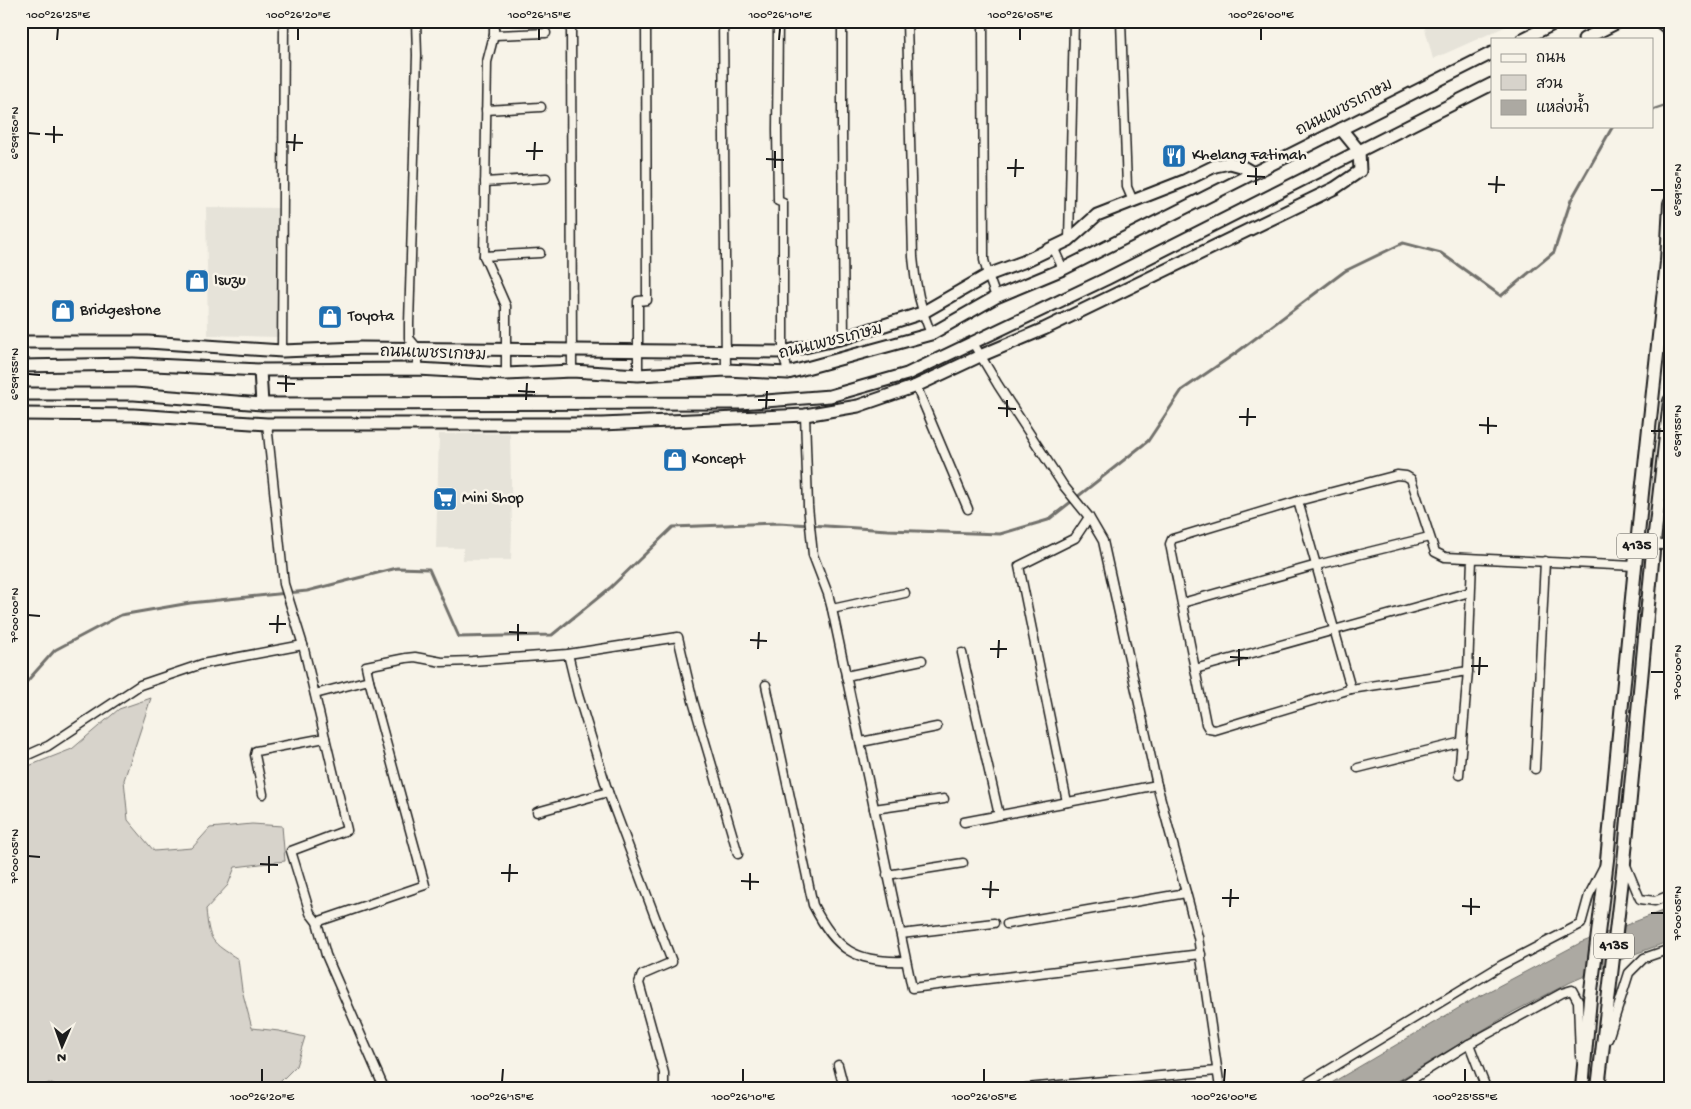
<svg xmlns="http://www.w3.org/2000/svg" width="1691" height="1109" font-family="'Gochi Hand','Playpen Sans Thai',sans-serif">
	<rect width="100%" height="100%" fill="#f7f3e8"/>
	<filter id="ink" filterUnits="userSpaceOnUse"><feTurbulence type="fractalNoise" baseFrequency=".02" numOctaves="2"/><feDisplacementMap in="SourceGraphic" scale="10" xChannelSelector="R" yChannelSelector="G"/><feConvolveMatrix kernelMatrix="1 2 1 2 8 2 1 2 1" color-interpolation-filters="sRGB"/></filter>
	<g filter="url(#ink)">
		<!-- built -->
		<g fill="#e6e3d9">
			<path d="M1423,21h95l-85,38z"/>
			<path d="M206,207l73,1v129l-71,-2z"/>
			<path d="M510,433l2,97 -1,30h-48v-12h-27l3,-114z"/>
		</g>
		<!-- green -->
		<path fill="#d7d3cb" stroke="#7a7874" d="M151,698l-27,82 4,40 26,31 38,-3 18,-20 42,-4 30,2 3,35 -50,6 -7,18 -22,24c3,32 5,33 32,50l4,31 10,38 27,3 26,6 -9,29 -18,18 1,4h-132l-1,-4 -13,4h-72l-12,-5 -12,5h-16v-319l51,-20 47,-40z"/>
		<!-- water -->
		<path fill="#aca9a2" stroke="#72716c" d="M1670,908v33l-38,14 -61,27 -58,30 -127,76h-63l151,-89 106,-56z"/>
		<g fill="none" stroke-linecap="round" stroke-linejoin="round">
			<!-- stream -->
			<g stroke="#72716c" stroke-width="3">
				<path d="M1652,110l18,-6"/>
				<path d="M21,688l34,-38 66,-35 69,-12 117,-12 90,-23 32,1 30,68 93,-2 58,-47 63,-61 106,-4 109,7 112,4 48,-14 100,-79 34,-51 54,-37 109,-82 58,-28 38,10 60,43 53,-44 17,-52 42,-74"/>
			</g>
			<defs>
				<g id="street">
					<path d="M416,21l1,34 -8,269v14l9,11v20"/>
					<path d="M494,21v14l-7,27 -3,194 22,50v68"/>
					<path d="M571,21l1,350"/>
					<path d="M723,21l3,349"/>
					<path d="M778,21l-1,108 1,72 5,2v149l5,21"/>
					<path d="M842,21v112l2,205"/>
					<path d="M907,21l6,236c2,27 7,51 18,77"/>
					<path d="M983,21l1,239 4,15 8,22"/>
					<path d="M1121,21l6,166 6,14"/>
					<path d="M494,35l52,-2"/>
					<path d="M486,110l55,-3"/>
					<path d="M485,182l61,-4"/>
					<path d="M1069,240l5,-219"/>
					<path d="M1053,247l10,22"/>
					<path d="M484,256l56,-3"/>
					<path d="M973,343l25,42 65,100 26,32 14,24 54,244 41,152 22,151"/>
					<path d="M282,351l2,-330"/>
					<path d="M638,375v-74l9,-1 -1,-279"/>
					<path d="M916,386l52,123"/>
					<path d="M805,415l3,91 5,49 15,39 4,15 80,379 289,-34"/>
					<path d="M267,424l17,160 19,61 44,185 -56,21 19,62 7,9 9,33 58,133"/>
					<path d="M1298,501l53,188"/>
					<path d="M1654,544l16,2"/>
					<path d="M1472,559l-4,112 -117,18 -136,41 -6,-1 -3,-5 -36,-180 2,-5 126,-38 99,-26 9,1 5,3 24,73 10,5 190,9"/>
					<path d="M1182,603l135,-38 112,-28"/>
					<path d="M832,609l73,-16"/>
					<path d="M962,653l37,162"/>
					<path d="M568,654l10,41 30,97 64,170 -30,13 -3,8 25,90v15"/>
					<path d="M1195,669l275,-77"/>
					<path d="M846,676l76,-16"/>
					<path d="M766,685l47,220c23,45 42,58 93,56"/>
					<path d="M315,694l54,-14 -3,-14 40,-8 9,-1 27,5 30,-1 96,-7 110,-17 15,64 45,153"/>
					<path d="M861,742l76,-15"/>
					<path d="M21,758l27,-12 92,-61 62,-21 101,-19"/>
					<path d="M1358,768l104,-26"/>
					<path d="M1535,769l10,-208"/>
					<path d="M1459,775l9,-104"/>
					<path d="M263,794l-8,-39 1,-4 69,-13"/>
					<path d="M1067,802l-48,-236 56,-28 14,-21"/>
					<path d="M874,809l70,-10"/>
					<path d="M537,812l71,-20"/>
					<path d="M964,822l193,-37"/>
					<path d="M1625,863l15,36 15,2 15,-6"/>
					<path d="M887,875l76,-12"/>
					<path d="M317,922l108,-37 -56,-205"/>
					<path d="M1007,924l179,-31"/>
					<path d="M901,934l93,-11"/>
					<path d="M1608,1039l21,-66 15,-15 26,-9"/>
					<path d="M1469,1044l17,44"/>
					<path d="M838,1065l6,23"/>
					<path d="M1026,1088l191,-17"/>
					<path d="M1299,1088l203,-123 79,-41 8,-29 14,-27"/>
					<path d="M1398,1088l71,-44 93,-51 10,-3 6,11 2,55"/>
				</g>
				<g id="secondary">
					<path d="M1659,21l11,9"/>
					<path d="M1523,39l36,-18"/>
					<path d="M1584,39l36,-18"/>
					<path d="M21,342h127l134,9 78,-3 423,4 61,-14 78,-25 66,-38 35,-13 46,-22 28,-25 87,-34 31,-15 15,-3 11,3 12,7"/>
					<path d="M21,366l112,-2 127,6 158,-1 88,5 66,-3 66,4 88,-5 62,3 143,-39 65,-37 67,-28 429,-216"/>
					<path d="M260,370l2,34"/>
					<path d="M21,394h113l128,10 478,-1 90,-7 77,-22 199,-95 386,-195"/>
					<path d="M21,414l113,1 133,9h335l203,-9 53,-9 58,-20 64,-30 64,-27 291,-141 25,-17 -1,-20 -18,-22"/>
				</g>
				<g id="primary">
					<path d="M1582,1088l8,-89 17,-139 35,-367 25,-231 3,-59"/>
					<path d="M1598,1088l26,-226 29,-311 17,-150"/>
				</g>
			</defs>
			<!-- street casing -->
			<use href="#street" stroke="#1c1c1c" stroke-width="11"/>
			<!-- secondary casing -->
			<use href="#secondary" stroke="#1c1c1c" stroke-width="15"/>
			<!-- primary casing -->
			<use href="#primary" stroke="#1c1c1c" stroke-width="16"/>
			<!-- street -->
			<use href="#street" stroke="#f7f3e8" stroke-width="8"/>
			<!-- secondary -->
			<use href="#secondary" stroke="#f7f3e8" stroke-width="11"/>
			<!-- primary -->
			<use href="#primary" stroke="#f7f3e8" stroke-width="12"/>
		</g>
	</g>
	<!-- ticks -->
	<path fill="none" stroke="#1c1c1c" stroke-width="2" d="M57,40l1,-12M298,40v-12M539,40v-12M779,40l1,-12M1020,40v-12M1261,40v-12M28,133l12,1M45,134l18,1M286,142l17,1M54,143v-17M294,151l1,-17M526,151h17M766,159l18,1M534,160l1,-18M775,168v-17M1007,168h17M1247,176l18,1M1015,177l1,-18M1488,184l17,1M1256,185v-17M1651,190h13M1496,193l1,-17M28,374l12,1M277,383l18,1M518,391l17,1M286,392v-17M526,400l1,-17M758,400h17M998,408l18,1M766,409l1,-18M1007,417v-17M1239,417h17M1479,425l18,1M1247,426l1,-18M1651,431h13M1488,434v-17M28,615l12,1M269,624h17M509,632l18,1M277,633l1,-18M750,640l17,1M518,641v-17M758,649l1,-17M990,649h17M1230,657l18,1M998,658l1,-18M1239,666v-17M1471,666h17M1651,672h13M1479,675l1,-18M28,856l12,1M260,864l18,1M269,873v-17M501,873h17M741,881l18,1M509,882l1,-18M982,889l17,1M750,890v-17M990,898l1,-17M1222,898h17M1462,906l18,1M1230,907l1,-18M1651,913h13M1471,915v-17M262,1082v-13M502,1082l1,-13M743,1082v-13M984,1082v-13M1224,1082l1,-13M1465,1082v-13"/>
	<!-- icons -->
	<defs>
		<symbol id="restaurant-square" viewBox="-11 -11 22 22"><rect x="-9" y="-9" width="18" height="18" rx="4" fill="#1f6fb2" stroke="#f7f3e8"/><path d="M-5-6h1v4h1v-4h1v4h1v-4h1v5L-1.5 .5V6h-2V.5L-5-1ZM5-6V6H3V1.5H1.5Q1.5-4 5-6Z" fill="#fff"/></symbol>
		<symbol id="shop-square" viewBox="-11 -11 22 22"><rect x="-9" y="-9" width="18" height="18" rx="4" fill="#1f6fb2" stroke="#f7f3e8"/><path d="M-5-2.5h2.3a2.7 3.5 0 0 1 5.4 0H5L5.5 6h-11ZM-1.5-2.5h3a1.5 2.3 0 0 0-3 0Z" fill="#fff"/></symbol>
		<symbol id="supermarket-square" viewBox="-11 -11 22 22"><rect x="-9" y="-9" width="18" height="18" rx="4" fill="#1f6fb2" stroke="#f7f3e8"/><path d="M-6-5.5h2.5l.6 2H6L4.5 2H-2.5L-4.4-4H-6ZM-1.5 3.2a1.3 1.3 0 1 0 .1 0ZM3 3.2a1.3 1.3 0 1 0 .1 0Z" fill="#fff"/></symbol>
	</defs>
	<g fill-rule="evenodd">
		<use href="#restaurant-square" x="1160" y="142" width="28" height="28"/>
		<use href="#shop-square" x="183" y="267" width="28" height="28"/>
		<use href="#shop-square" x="49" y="297" width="28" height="28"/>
		<use href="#shop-square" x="316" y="303" width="28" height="28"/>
		<use href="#shop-square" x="661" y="446" width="28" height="28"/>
		<use href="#supermarket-square" x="431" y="485" width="28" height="28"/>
	</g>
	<g text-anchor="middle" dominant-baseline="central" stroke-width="5" stroke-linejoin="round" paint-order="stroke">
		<!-- shield labels -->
		<g fill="#f7f3e8" stroke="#5e5c59" stroke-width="1">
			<rect x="1617" y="533.5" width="40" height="25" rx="4"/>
			<rect x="1594" y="933.5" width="40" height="25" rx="4"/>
		</g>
		<g font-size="15" font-weight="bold" fill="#1c1c1c">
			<text x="1637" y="546">4135</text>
			<text x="1614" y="946">4135</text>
		</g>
		<!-- street labels -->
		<g font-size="16" fill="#1c1c1c" stroke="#f7f3e8">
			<text transform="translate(1345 109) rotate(-27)">ถนนเพชรเกษม</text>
			<text transform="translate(831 343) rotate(-14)">ถนนเพชรเกษม</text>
			<text transform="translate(433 355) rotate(2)">ถนนเพชรเกษม</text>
		</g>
		<!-- poi labels -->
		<g font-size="16" fill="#1c1c1c" stroke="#f7f3e8" text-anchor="start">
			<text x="1192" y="156">Khelang Fatimah</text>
			<text x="214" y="281">Isuzu</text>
			<text x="80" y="311">Bridgestone</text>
			<text x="348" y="317">Toyota</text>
			<text x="692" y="460">Koncept</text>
			<text x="462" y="499">Mini Shop</text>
		</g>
	</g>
	<!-- margin -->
	<rect width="1691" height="1109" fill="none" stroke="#f7f3e8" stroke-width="55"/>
	<!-- legend -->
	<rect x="1491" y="38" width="162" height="90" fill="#f7f3e8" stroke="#9f9d96"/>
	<rect x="1501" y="54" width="25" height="8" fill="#f7f3e8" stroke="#9f9d96"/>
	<text x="1536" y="62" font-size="15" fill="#1c1c1c">ถนน</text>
	<rect x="1501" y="75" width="25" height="15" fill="#d7d3cb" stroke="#9f9d96"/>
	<text x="1536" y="88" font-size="15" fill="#1c1c1c">สวน</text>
	<rect x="1501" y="100" width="25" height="15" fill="#aca9a2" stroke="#9f9d96"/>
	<text x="1536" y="112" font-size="15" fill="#1c1c1c">แหล่งน้ำ</text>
	<!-- north arrow -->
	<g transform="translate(62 1046) rotate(182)" stroke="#f7f3e8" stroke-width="4" paint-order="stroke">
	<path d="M0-4L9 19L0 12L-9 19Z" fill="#1c1c1c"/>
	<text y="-8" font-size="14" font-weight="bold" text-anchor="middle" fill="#1c1c1c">N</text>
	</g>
	<rect x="28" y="28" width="1636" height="1054" fill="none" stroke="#1c1c1c" stroke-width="2"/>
	<g font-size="12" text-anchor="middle" fill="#1c1c1c">
		<text x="58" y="18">100°26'25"E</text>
		<text x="298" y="18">100°26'20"E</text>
		<text x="539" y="18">100°26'15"E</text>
		<text x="780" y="18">100°26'10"E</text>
		<text x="1020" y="18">100°26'05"E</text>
		<text x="1261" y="18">100°26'00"E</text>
		<text transform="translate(14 133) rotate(-90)" y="4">6°59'50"N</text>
		<text transform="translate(1677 190) rotate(-90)" y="4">6°59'50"N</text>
		<text transform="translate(14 374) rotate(-90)" y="4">6°59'55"N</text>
		<text transform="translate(1677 431) rotate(-90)" y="4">6°59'55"N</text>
		<text transform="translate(14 615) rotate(-90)" y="4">7°00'00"N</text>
		<text transform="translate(1677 672) rotate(-90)" y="4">7°00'00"N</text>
		<text transform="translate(14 856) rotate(-90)" y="4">7°00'05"N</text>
		<text transform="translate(1677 913) rotate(-90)" y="4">7°00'05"N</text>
		<text x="262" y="1100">100°26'20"E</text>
		<text x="502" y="1100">100°26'15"E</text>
		<text x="743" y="1100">100°26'10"E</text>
		<text x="984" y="1100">100°26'05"E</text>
		<text x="1224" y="1100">100°26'00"E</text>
		<text x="1465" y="1100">100°25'55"E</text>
	</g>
</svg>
